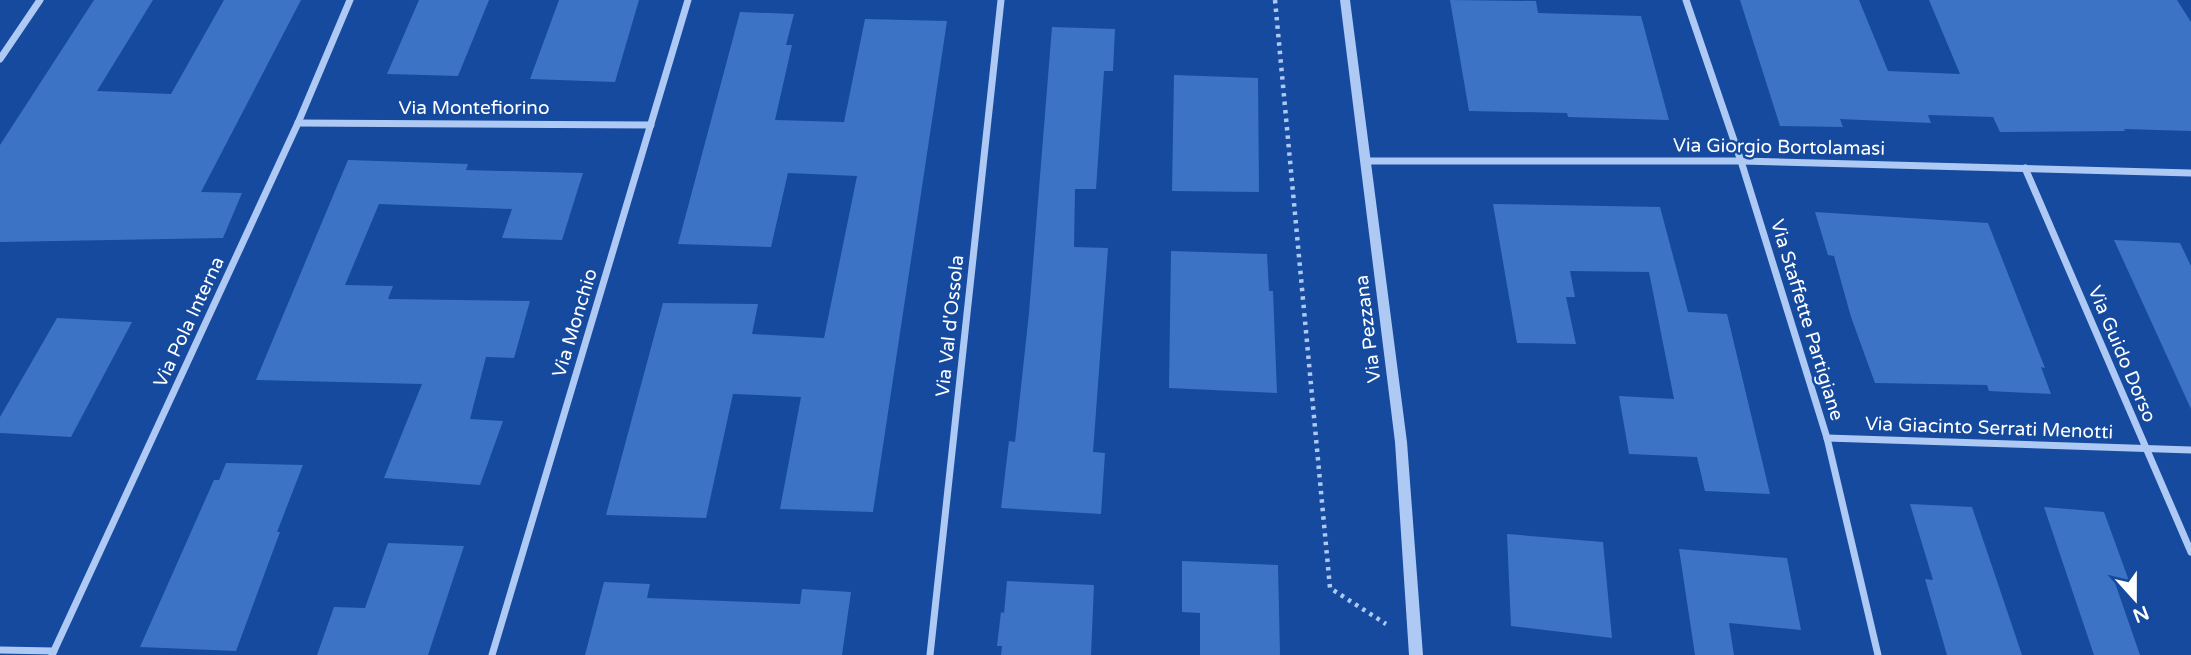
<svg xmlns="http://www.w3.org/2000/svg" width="2191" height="655" font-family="'Varela Round',sans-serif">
	<rect width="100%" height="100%" fill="#154a9f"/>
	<!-- building -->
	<g fill="#3d73c5">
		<path d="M94,0h59l-56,91 74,3 53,-94h77l-100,192 41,1 -19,45 -223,4v-97z"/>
		<path d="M419,0h70l-31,76 -71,-2z"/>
		<path d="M559,0h80l-24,82 -85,-3z"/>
		<path d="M1450,0l86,1 2,12 103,3 28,104 -101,-3 -1,-4 -98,-2z"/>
		<path d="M1740,0h119l29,71 72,3 -31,-74h248l14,22v109l-67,-2 1,2 -125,1 -7,-15 -65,-2 3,8 -91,-4 3,8 -63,-1z"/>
		<path d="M740,12l54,2 -8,31h6l-17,75 69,2 21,-103 82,2 -74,491 -93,-3 21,-112 -68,-3 -27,124 -100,-3 57,-212 95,1 -6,30 72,4 33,-162 -69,-3 -17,74 -93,-3z"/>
		<path d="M1052,27l63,2 -2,42h-9l-8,118h-21l-1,58 34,1 -15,204 12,1 -4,61 -100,-6 8,-67 6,1 14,-129z"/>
		<path d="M1174,75l84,3 1,114 -87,-1z"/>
		<path d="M348,160l120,4 -2,6 117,3 -21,67 -60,-2 10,-29 -133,-5 -34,81 48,1 -5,13 142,2 -16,57 -28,-1 -16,62 33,2 -23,64 -96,-7 38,-94 -166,-4z"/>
		<path d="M1493,204l167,3 28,105 39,2 43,180 -65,-3 -8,-34 -68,-3 -10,-58 55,3 -25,-127 -79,-1 5,26h-9l10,47 -59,-1z"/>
		<path d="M1815,212l173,11 57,145 -4,-1 10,27 -62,-3 -2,-6 -112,-2 -24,-66 -17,-61 -6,-1z"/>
		<path d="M2114,240l66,3 11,23v143z"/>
		<path d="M1171,251l96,3 2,37h4l4,102 -108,-5z"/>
		<path d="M57,318l75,4 -61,115 -71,-4v-16z"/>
		<path d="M226,463l77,2 -26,67h3l-44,119 -96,-4 74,-167h5z"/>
		<path d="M1910,504l62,3 50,148h-75l-22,-76 8,1z"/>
		<path d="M2044,507l60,5 25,69 -15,-1 26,75h-46z"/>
		<path d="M1507,534l96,8 9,96 -101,-12z"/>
		<path d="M388,543l76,3 -36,109h-111l17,-48 31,1z"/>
		<path d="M1679,549l108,9 14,72 -72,-7 5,32h-39z"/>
		<path d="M1182,561l96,4 2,90h-80v-42l-18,-1z"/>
		<path d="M1007,581l87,4 -3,70h-90l1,-9h-5l4,-34 3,1z"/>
		<path d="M604,582l46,2 -3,14 153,6 2,-15 49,3 -9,63h-257z"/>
	</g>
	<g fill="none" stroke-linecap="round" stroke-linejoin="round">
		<!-- path -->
		<path stroke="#adc9f4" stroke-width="4.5" stroke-dasharray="3.5 5" stroke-linecap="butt" d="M1275,0l55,588 56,36"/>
		<!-- minor -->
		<g stroke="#adc9f4" stroke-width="7">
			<path d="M1686,0l55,161 86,277 51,217"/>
			<path d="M0,59l40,-59"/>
			<path d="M298,123l353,2"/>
			<path d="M1367,161h374l450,12"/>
			<path d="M2025,168l166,384"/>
			<path d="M1827,438l364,12"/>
			<path d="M0,650l54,1"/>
			<path d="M52,655l246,-532 52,-123"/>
			<path d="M492,655l196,-655"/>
			<path d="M930,655l71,-655"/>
		</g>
		<!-- tertiary -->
		<path fill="#adc9f4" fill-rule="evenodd" d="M1340,0h10l57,442 16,213h-14l-14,-213z"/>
	</g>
	<g text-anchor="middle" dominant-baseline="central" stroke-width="5" stroke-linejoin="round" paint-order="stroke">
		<!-- street labels -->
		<g font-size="19" fill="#fff" stroke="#154a9f">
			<text x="474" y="108">Via Montefiorino</text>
			<text transform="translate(1779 147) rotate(1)">Via Giorgio Bortolamasi</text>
			<text transform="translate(1807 320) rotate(73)">Via Staffette Partigiane</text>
			<text transform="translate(189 322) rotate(-65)">Via Pola Interna</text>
			<text transform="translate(575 323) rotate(-73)">Via Monchio</text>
			<text transform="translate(950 326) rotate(-84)">Via Val d'Ossola</text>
			<text transform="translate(1368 329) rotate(-97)">Via Pezzana</text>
			<text transform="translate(2122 354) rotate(67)">Via Guido Dorso</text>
			<text transform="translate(1989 428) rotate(2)">Via Giacinto Serrati Menotti</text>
		</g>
	</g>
	<!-- north arrow -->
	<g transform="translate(2135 599) rotate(159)" stroke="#154a9f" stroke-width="5" paint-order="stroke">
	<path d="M0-5L12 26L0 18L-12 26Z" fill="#ffffff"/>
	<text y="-10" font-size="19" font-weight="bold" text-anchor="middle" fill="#ffffff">N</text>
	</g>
</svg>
